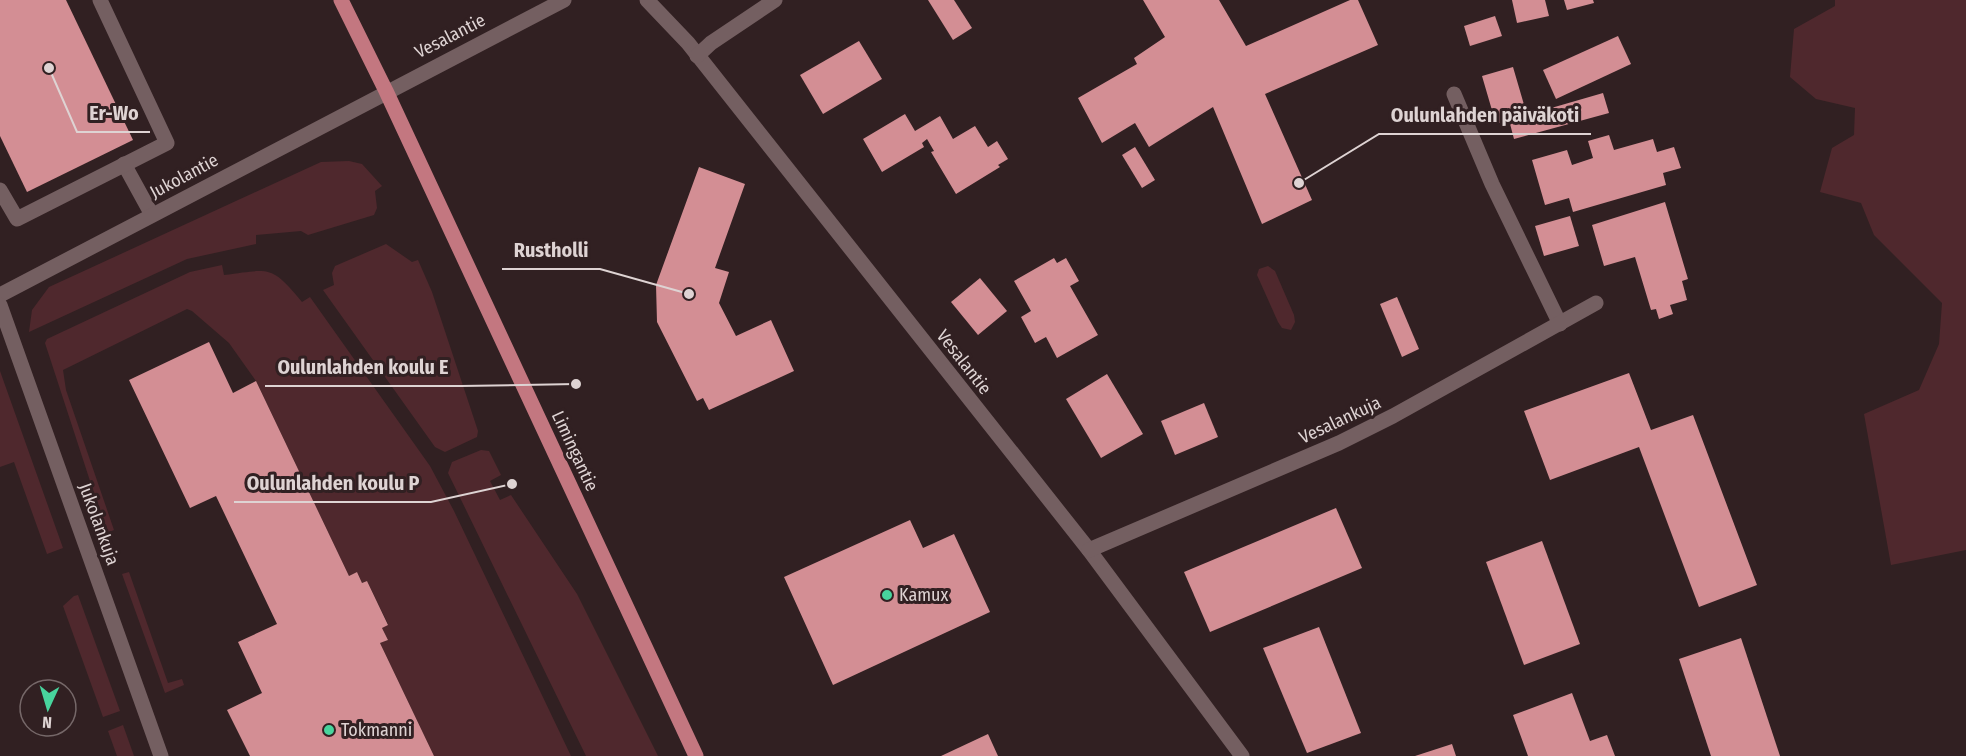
<svg xmlns="http://www.w3.org/2000/svg" width="1966" height="756" font-family="'Fira Sans Condensed',sans-serif">
	<rect width="100%" height="100%" fill="#312022"/>
	<!-- green -->
	<g fill="#4f282d">
		<path d="M1835,0h131v550l-75,15 -27,-151 55,-24 20,-46 3,-41 -68,-68 -13,-32 -41,-11 12,-44 22,-13 1,-27 -39,-9 -26,-22 4,-48 41,-23z"/>
		<path d="M349,161l13,3 20,22 -7,5 2,17 -3,7 -66,20 -7,-4 -45,4v9l-69,15 -158,73 3,-22 17,-23 272,-125z"/>
		<path d="M386,244l26,18 6,-2 14,32 46,139 -1,6 -32,15 -10,-5 -112,-157 11,-5 -2,-12 3,-7z"/>
		<path d="M222,265l2,10c47,-6 47,-10 78,27l8,-5 120,169 24,45 117,245h-137l-54,-113 8,-3 -6,-12 6,-4 -21,-43 -5,2 -5,-11 -8,4 -93,-195 -27,-38 -37,-32 -5,-2 -124,61 3,20 48,140 -7,3 -62,-190 2,-4 143,-67z"/>
		<path d="M1268,266l7,5 19,44 1,7 -4,8 -9,-2 -4,-6 -21,-47 2,-6z"/>
		<path d="M0,371l63,177 -16,6 -33,-92 -14,5z"/>
		<path d="M481,450l8,1 12,24 -11,6 10,19 11,-5 66,99 81,162h-72l-138,-283 4,-11z"/>
		<path d="M129,572l39,111 14,-4 2,6 -19,8 -43,-119z"/>
		<path d="M78,595l42,116 -17,6 -40,-111 11,-10z"/>
		<path d="M123,725l11,31h-17l-9,-25z"/>
	</g>
	<!-- building -->
	<g fill="#d38e94">
		<path d="M0,0h66l67,140 -106,52 -27,-56z"/>
		<path d="M928,0h26l18,28 -19,12z"/>
		<path d="M1143,0h76l27,46 104,-46h8l20,45 -113,49 47,106 -50,24 -49,-117 -64,40 -14,-24 -33,20 -24,-45 59,-34 -3,-6 31,-21z"/>
		<path d="M1512,0h33l4,16 -32,7z"/>
		<path d="M1564,0h29l1,3 -27,7z"/>
		<path d="M1495,16l7,20 -32,10 -6,-20z"/>
		<path d="M1618,36l13,28 -75,35 -13,-29z"/>
		<path d="M859,41l23,38 -59,35 -23,-39z"/>
		<path d="M1513,67l14,48 76,-22 6,20 -95,26 -5,-19 -13,4 -14,-48z"/>
		<path d="M905,114l10,17 25,-15 13,23 22,-13 13,21 9,-6 11,18 -10,6 2,2 -44,27 -25,-42 3,-1 -7,-12 -5,4 2,4 -42,25 -19,-33z"/>
		<path d="M1609,135l5,15 39,-11 4,13 17,-5 7,21 -18,5 3,12 -93,27 -4,-14 -24,7 -13,-45 35,-10 5,15 21,-7 -5,-17z"/>
		<path d="M1135,147l20,33 -13,8 -20,-33z"/>
		<path d="M699,167l46,17 -30,84 14,4 -10,31 17,33 35,-16 23,51 -85,39 -6,-12 -6,3 -40,-79 -1,-37z"/>
		<path d="M1665,202l23,77 -6,2 5,19 -17,5 3,9 -14,5 -3,-10 -5,1 -16,-53 -31,9 -12,-41z"/>
		<path d="M1570,216l9,30 -35,10 -9,-30z"/>
		<path d="M1054,258l3,5 9,-5 13,23 -9,5 28,49 -41,23 -11,-21 -11,6 -14,-26 10,-6 -17,-30z"/>
		<path d="M980,278l27,33 -29,24 -27,-33z"/>
		<path d="M1397,297l22,52 -17,8 -22,-53z"/>
		<path d="M209,342l24,51 23,-12 93,195 8,-4 5,11 5,-2 21,44 -6,3 6,12 -8,3 54,113h-184l-23,-46 35,-17 -24,-51 39,-18 -61,-128 -26,12 -61,-128z"/>
		<path d="M1629,373l22,57 42,-15 64,170 -58,22 -60,-160 -89,33 -26,-69z"/>
		<path d="M1107,374l36,60 -42,24 -35,-59z"/>
		<path d="M1204,403l14,34 -43,18 -14,-34z"/>
		<path d="M1336,508l26,60 -152,64 -26,-60z"/>
		<path d="M910,520l13,28 31,-14 36,78 -157,73 -49,-108z"/>
		<path d="M1542,541l38,103 -56,21 -38,-103z"/>
		<path d="M1319,627l42,106 -54,20 -44,-105z"/>
		<path d="M1741,638l39,118h-69l-32,-97z"/>
		<path d="M1572,693l18,48 17,-6 8,21h-87l-15,-41z"/>
		<path d="M988,734l10,22h-57z"/>
		<path d="M1452,744l4,12h-41z"/>
	</g>
	<g fill="none" stroke-linecap="round" stroke-linejoin="round">
		<!-- minor -->
		<g stroke="#745f61" stroke-width="15">
			<path d="M647,0l41,43 401,507 153,206"/>
			<path d="M697,56l14,-13 64,-43"/>
			<path d="M1454,94l38,90 68,140"/>
			<path d="M124,164l28,51"/>
			<path d="M0,190l17,29 150,-76 -67,-143"/>
			<path d="M0,295l564,-295"/>
			<path d="M0,305l161,451"/>
			<path d="M1089,550l250,-107 54,-27 203,-113"/>
		</g>
		<!-- major -->
		<path stroke="#c37780" stroke-width="15" d="M341,0l45,91 310,665"/>
	</g>
	<!-- markers -->
	<g fill="#48d49d" stroke="#312022" stroke-width="2">
		<circle cx="887" cy="595" r="6"/>
		<circle cx="329" cy="730" r="6"/>
	</g>
	<g text-anchor="middle" dominant-baseline="central" stroke-width="6" stroke-linejoin="round" paint-order="stroke">
		<!-- street labels -->
		<g font-size="18" fill="#ded3d3" stroke="#312022">
			<text transform="translate(450 36) rotate(-27)">Vesalantie</text>
			<text transform="translate(184 176) rotate(-28)">Jukolantie</text>
			<text transform="translate(964 362) rotate(52)">Vesalantie</text>
			<text transform="translate(1340 420) rotate(-25)">Vesalankuja</text>
			<text transform="translate(575 451) rotate(65)">Limingantie</text>
			<text transform="translate(99 524) rotate(70)">Jukolankuja</text>
		</g>
		<!-- poi labels -->
		<g font-size="18" fill="#ded3d3" stroke="#312022" text-anchor="start">
			<text x="899" y="595">Kamux</text>
			<text x="341" y="730">Tokmanni</text>
		</g>
	</g>
	<!-- callouts -->
	<path fill="none" stroke="#ded3d3" stroke-width="2" d="M49 68L77 132H150M1299 183L1379 134H1591M689 294L600 269H502M576 384L461 386H265M512 484L431 502H234"/>
	<g fill="#ded3d3" stroke="#312022" stroke-width="2">
		<circle cx="49" cy="68" r="6"/>
		<circle cx="1299" cy="183" r="6"/>
		<circle cx="689" cy="294" r="6"/>
		<circle cx="576" cy="384" r="6"/>
		<circle cx="512" cy="484" r="6"/>
	</g>
	<g font-size="20" text-anchor="middle" font-weight="bold" fill="#ded3d3" stroke="#312022" stroke-width="6" stroke-linejoin="round" paint-order="stroke">
		<text x="114" y="120">Er-Wo</text>
		<text x="1485" y="122">Oulunlahden päiväkoti</text>
		<text x="551" y="257">Rustholli</text>
		<text x="363" y="374">Oulunlahden koulu E</text>
		<text x="333" y="490">Oulunlahden koulu P</text>
	</g>
	<!-- north arrow -->
	<g transform="translate(48 708) rotate(184)"><circle r="28" fill="#312022" stroke="#766869" stroke-width="1.5"/>
	<path d="M0-4.5L10 22L0 15L-10 22Z" fill="#48d49d"/>
	<text y="-9" font-size="16" font-weight="bold" text-anchor="middle" fill="#ded3d3">N</text>
	</g>
</svg>
